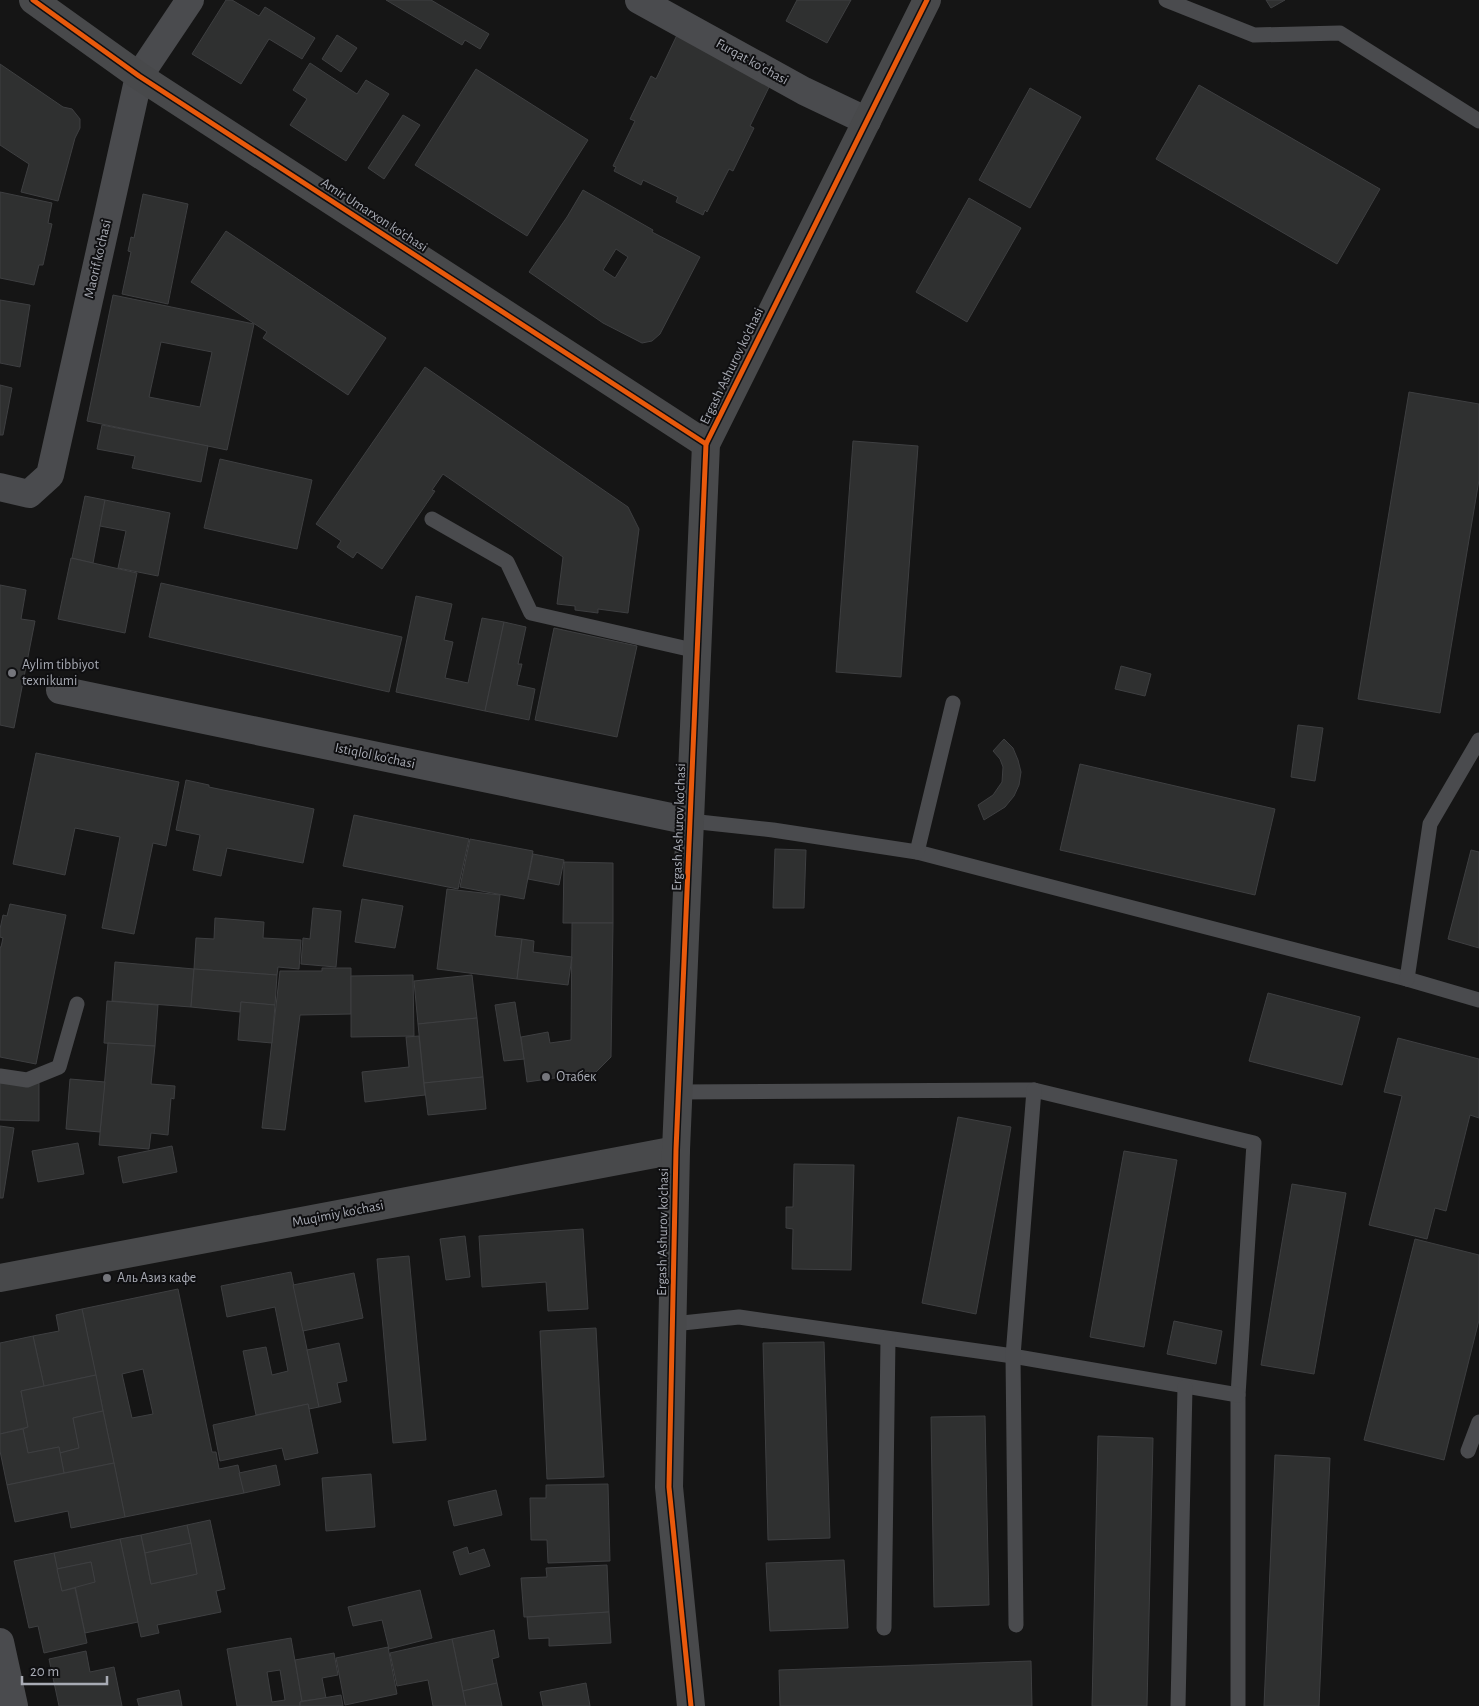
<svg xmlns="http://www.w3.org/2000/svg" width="1479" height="1706" font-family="'Alegreya Sans',sans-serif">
	<rect width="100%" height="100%" fill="#151515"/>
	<!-- building -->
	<g fill="#2f3030" stroke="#3e3f41" fill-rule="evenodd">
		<path d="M226,0h6l27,16 6,-9 50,31 -13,21 -33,-20 -28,45 -49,-30z"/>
		<path d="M386,0h45l58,34 -9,15 -15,-9 -3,5z"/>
		<path d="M797,0h54l-24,43 -41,-22z"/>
		<path d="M1266,0h19l-14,8z"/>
		<path d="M337,35l20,13 -16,24 -19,-13z"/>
		<path d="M677,35l95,46 -22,45 4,2 -21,43 -4,-2 -22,43 -2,-2 -2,5 -27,-13 2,-5 -35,-17 -2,5 -27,-14 2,-4 -3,-1 22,-45 -5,-2 21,-43 5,3z"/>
		<path d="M310,63l47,31 9,-14 23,14 -43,67 -56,-36 17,-26 -14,-9z"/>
		<path d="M0,64l63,43 9,2 8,10v9l-5,10 -17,63 -37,-9 8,-28 -29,-19z"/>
		<path d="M476,69l112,71 -61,96 -112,-71z"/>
		<path d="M1199,85l181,104 -43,75 -181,-105z"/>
		<path d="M1030,88l51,29 -51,91 -51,-28z"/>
		<path d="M403,115l17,10 -36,54 -16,-11z"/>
		<path d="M583,190l70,40 -1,2 48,25 -40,77 -8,7 -10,2 -39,-20 -74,-51 38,-55zM616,249l12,8 -13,21 -12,-8z"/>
		<path d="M0,192l52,11 -4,20 4,1 -9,41h-4l-5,20 -34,-7z"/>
		<path d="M143,194l45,10 -20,100 -46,-10 9,-42 -3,-1 3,-14 3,1z"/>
		<path d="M969,198l52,30 -54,94 -51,-30z"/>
		<path d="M226,231l160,107 -38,57 -85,-57 4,-6 -76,-50z"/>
		<path d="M113,295l141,29 -27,126 -140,-29zM161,342l51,10 -12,55 -51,-10z"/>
		<path d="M0,300l30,5 -10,62 -20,-4z"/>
		<path d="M425,367l203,140 11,22 -11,84 -30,-4v4l-23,-3v-4l-18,-2 6,-47 -120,-83 -11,16 3,1 -53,78 -25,-17 -4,6 -16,-11 4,-6 -25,-17z"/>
		<path d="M0,385l12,3 -9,47h-3z"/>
		<path d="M1409,392l70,12v76l-39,233 -82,-14z"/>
		<path d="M102,425l106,21 -7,36 -69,-14 3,-12 -38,-7z"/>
		<path d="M853,441l65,5 -17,231 -65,-5z"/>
		<path d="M220,459l92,21 -15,69 -93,-21z"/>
		<path d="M85,496l20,4 -12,63 -21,-5z"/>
		<path d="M105,500l65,13 -12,63 -40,-8 8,-37 -26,-5z"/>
		<path d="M71,558l66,15 -12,60 -67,-14z"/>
		<path d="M161,583l241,54 -13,55 -240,-55z"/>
		<path d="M0,585l26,5 -5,29 14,2 -21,107 -14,-3z"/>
		<path d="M416,596l36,8 -8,36 9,2 -8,36 23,5 14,-65 22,4 -19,89 -89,-19z"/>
		<path d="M504,622l22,5 -8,37h4l-5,21 18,4 -6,31 -44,-9z"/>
		<path d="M554,628l83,18 -20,91 -82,-17z"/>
		<path d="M1121,666l30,8 -6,22 -30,-7z"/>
		<path d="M1298,725l25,3 -8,53 -24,-4z"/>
		<path d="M1004,739l9,9 5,12 3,12 -2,13 -5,11 -9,11 -21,13 -6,-15 15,-10 9,-13 1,-15 -3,-8 -7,-8z"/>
		<path d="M36,753l143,29 -13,64 -13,-3 -19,91 -32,-6 18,-91 -45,-9 -10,47 -52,-11z"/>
		<path d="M1080,764l195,45 -20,86 -195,-45z"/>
		<path d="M186,780l23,5v2l105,22 -11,54 -76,-15 -6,28 -28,-6 7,-35 -24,-5z"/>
		<path d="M354,815l115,24 -11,50 -115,-23z"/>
		<path d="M470,839l63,12 -9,48 -64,-12z"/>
		<path d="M775,849l31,1 -2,58h-31z"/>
		<path d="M1471,850l8,2v96l-31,-9z"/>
		<path d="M533,854l31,6 -5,25 -31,-6z"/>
		<path d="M564,862l49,1v60h-50z"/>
		<path d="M447,889l53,6 -5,41 27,3 -5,40 -80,-10z"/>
		<path d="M362,899l41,7 -8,42 -40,-6z"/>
		<path d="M10,904l56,11 -30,149 -36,-7v-110h1l2,-9 -3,-1v-8l3,-14 4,1z"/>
		<path d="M313,908l28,3 -5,56 -35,-3 2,-26 7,1z"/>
		<path d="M215,918l49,4 -1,16 38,2 -2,29 -21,-2 -1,8 -83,-6 2,-31 18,1z"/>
		<path d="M572,923h41l-2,134 -15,15 -69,10 -6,-45 27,-5 2,11 21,-3z"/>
		<path d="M522,939l12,2 -1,11 39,5 -4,28 -51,-6z"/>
		<path d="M115,962l79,7 -3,38 -79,-6z"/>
		<path d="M322,968h29v46l-51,1 -15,115 -23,-2 18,-157h42z"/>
		<path d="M194,969l83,6 -2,30 -34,-3 -1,10 -49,-5z"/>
		<path d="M413,975l1,61 -63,1v-61z"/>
		<path d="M472,975l5,43 -59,6 -4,-43z"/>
		<path d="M1268,993l92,24 -18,68 -93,-24z"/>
		<path d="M107,1001l51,4 -3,41 -51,-3z"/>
		<path d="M241,1002l34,3 -3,38 -34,-3z"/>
		<path d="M515,1002l9,57 -20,2 -9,-56z"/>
		<path d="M477,1018l6,59 -59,6 -6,-59z"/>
		<path d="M419,1036l6,59 -60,7 -3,-30 47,-5 -3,-30z"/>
		<path d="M1398,1038l81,21v59l-9,-3 -24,96 -11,-3 -8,31 -58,-14 33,-129 -18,-4z"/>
		<path d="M108,1043l47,3 -4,38 24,2 -1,13 -3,-1 -3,37 -17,-2 -2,16 -50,-4z"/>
		<path d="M483,1077l3,32 -58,6 -4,-32z"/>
		<path d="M70,1079l35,3 -5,50 -34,-3z"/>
		<path d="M0,1083h39v38l-39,-1z"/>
		<path d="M958,1117l53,10 -35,187 -54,-11z"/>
		<path d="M0,1126l14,2 -11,70h-3z"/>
		<path d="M78,1143l6,31 -46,8 -6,-31z"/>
		<path d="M172,1146l5,26 -54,11 -5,-26z"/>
		<path d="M1124,1151l53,9 -33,187 -54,-10z"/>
		<path d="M794,1164l60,1 -3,105 -59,-1 1,-40 -7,-1v-21h7z"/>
		<path d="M1292,1184l54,9 -32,181 -53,-9z"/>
		<path d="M583,1229l5,80 -40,2 -2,-29 -64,5 -3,-51z"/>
		<path d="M465,1236l5,41 -24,3 -6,-41z"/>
		<path d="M1415,1239l64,16v65l-35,140 -80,-20z"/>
		<path d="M409,1256l17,184 -33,3 -16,-184z"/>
		<path d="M291,1272l28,135 -10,2 -1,-5 -52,11 -13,-64 23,-4 6,28 16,-4 -13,-64 -48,10 -6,-31z"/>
		<path d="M354,1273l9,45 -60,13 -10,-46z"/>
		<path d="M178,1289l34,163h4l3,17 19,-4 6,28 -119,24 -43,-208zM143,1369l10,45 -21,4 -10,-44z"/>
		<path d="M82,1309l14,66 -52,11 -11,-50 26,-5 -3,-16z"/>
		<path d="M1174,1321l48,10 -6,33 -49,-10z"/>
		<path d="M596,1328l8,149 -57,2 -7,-148z"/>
		<path d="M33,1336l11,50 -23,5 7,36 -28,7v-91z"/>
		<path d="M824,1342l6,196 -62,2 -5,-197z"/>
		<path d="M339,1343l8,38 -10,2 4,19 -22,5 -12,-57z"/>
		<path d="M96,1375l7,36 -30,7 6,30 -19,5 -1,-6 -31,6 -5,-24 5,-2 -7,-36z"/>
		<path d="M308,1404l10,49 -33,7 -3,-12 -62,13 -7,-36z"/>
		<path d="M103,1411l11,52 -50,10 -4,-20 19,-5 -6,-30z"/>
		<path d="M985,1416l4,189 -55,2 -3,-190z"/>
		<path d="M23,1429l5,24 31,-6 5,26 -57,12 -7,-34v-17z"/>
		<path d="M1098,1436l55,2 -6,268h-55z"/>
		<path d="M1275,1455l55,3 -11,248h-55z"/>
		<path d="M114,1463l11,54 -54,11 -3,-17 -53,11 -8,-37z"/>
		<path d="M276,1465l4,20 -36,8 -5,-20z"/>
		<path d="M371,1474l4,53 -49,4 -4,-53z"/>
		<path d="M608,1484l2,77 -62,2 -1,-23h-16l-1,-42h16v-13z"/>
		<path d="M496,1490l6,25 -48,11 -6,-25z"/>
		<path d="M210,1520l15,69 -9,2 5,21 -64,13 2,8 -18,4 -21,-98 21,-4 10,49 46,-10 -10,-49z"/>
		<path d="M187,1525l4,18 -46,10 -4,-18z"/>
		<path d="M120,1539l18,83 -53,11 -10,-47 20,-4 -4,-20 -34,7 -3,-16z"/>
		<path d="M191,1543l6,31 -46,10 -6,-31z"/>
		<path d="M467,1547l2,7 15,-5 6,17 -30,9 -7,-23z"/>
		<path d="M54,1553l8,38 13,-3 12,55 -43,10 -6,-27 -9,2 -15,-67z"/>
		<path d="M844,1560l4,68 -78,3 -4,-68z"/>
		<path d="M91,1562l4,20 -33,9 -5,-22z"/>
		<path d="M607,1565l2,47 -85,5 -3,-39 26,-1 -1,-9z"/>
		<path d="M420,1590l12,48 -43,11 -7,-29 -29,6 -5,-19z"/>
		<path d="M609,1612l2,31 -62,3v-8l-20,1 -2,-22z"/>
		<path d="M494,1630l5,27 -7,2 5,24 -34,8 -11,-52z"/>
		<path d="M291,1638l11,63 -2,1v4h-63l-10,-57zM280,1670l5,30 -13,2 -5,-30z"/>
		<path d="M452,1639l14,67h-33l-5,-26 -31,6 -7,-33z"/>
		<path d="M388,1647l9,47 -52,11 -9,-47z"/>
		<path d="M86,1651l4,21 24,-5 8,39h-63l-10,-47z"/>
		<path d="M334,1653l4,22 -16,3 4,20 -24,3 -7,-41z"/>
		<path d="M1031,1661l1,45h-252l-1,-36z"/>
		<path d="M497,1683l5,23h-36l-3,-15z"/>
		<path d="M586,1683l4,23h-47l-3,-14z"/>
		<path d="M179,1690l3,16h-43l-2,-7z"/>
		<path d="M341,1695l2,11h-43v-4z"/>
	</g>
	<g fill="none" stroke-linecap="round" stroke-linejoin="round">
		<!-- lane -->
		<g stroke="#4a4b4e" stroke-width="15">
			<path d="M1166,0l88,35 86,-2 139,88"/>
			<path d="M432,519l75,43 24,51 166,38"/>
			<path d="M690,821l83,9 144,22 490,127 72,21"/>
			<path d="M917,852l36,-149"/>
			<path d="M1407,979l23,-155 49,-84"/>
			<path d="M0,1076l27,4 32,-13 18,-63"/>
			<path d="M679,1092l355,-2 220,53 -16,252v311"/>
			<path d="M673,1324l66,-7 274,39 225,39"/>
			<path d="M1468,1451l11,-29"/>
			<path d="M1016,1625l-3,-269 21,-266"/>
			<path d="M884,1628l4,-289"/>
			<path d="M1178,1706l7,-319"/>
		</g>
		<!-- street -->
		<g stroke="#4a4b4e" stroke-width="28">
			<path d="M639,0l165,91 63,30"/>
			<path d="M0,487l29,7 21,-19 89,-399 51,-76"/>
			<path d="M60,690l630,131"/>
			<path d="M0,1642l14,64"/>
		</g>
		<!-- secondary -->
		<g stroke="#48494b" stroke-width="28">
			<path d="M33,0l106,76 567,368"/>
			<path d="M0,1278l676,-128"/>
			<path d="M691,1706l-22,-219 7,-337 30,-706 221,-444"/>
		</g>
		<defs>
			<g id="cycleway">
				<path d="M33,0l106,76 567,368"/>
				<path d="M691,1706l-22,-219 7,-337 30,-706 221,-444"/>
			</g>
		</defs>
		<!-- cycleway casing -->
		<use href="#cycleway" stroke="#0f0f11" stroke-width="8"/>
		<!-- cycleway -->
		<use href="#cycleway" stroke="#e8590c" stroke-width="5"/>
	</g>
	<!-- markers -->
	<g fill="#75767c" stroke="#0f0f11" stroke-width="2">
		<circle cx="12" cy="673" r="5"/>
		<circle cx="546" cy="1077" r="5"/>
		<circle cx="107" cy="1278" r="5"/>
	</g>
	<g text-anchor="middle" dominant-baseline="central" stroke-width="4" stroke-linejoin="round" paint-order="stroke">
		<!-- street labels -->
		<g font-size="14" fill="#a8abb4" stroke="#0f0f11">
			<text transform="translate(752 62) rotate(29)">Furqat koʻchasi</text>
			<text transform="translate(374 215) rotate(33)">Amir Umarxon ko'chasi</text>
			<text transform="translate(98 259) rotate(-77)">Maorif ko'chasi</text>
			<text transform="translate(732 366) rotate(-64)">Ergash Ashurov ko'chasi</text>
			<text transform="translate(375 756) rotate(12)">Istiqlol ko'chasi</text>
			<text transform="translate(679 827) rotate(-88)">Ergash Ashurov ko'chasi</text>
			<text transform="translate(338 1214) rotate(-11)">Muqimiy ko'chasi</text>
			<text transform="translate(663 1232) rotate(-89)">Ergash Ashurov ko'chasi</text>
		</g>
		<!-- poi labels -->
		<g font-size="14" fill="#a8abb4" stroke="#0f0f11" text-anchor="start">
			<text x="22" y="665">Aylim tibbiyot<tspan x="22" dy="16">texnikumi</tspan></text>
			<text x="556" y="1077">Отабек</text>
			<text x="117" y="1278">Аль Азиз кафе</text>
		</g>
	</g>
	<!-- scale -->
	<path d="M22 1676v8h85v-8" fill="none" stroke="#a8abb4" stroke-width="2.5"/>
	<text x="30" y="1676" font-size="15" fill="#a8abb4" stroke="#0f0f11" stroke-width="4" paint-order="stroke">20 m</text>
</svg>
